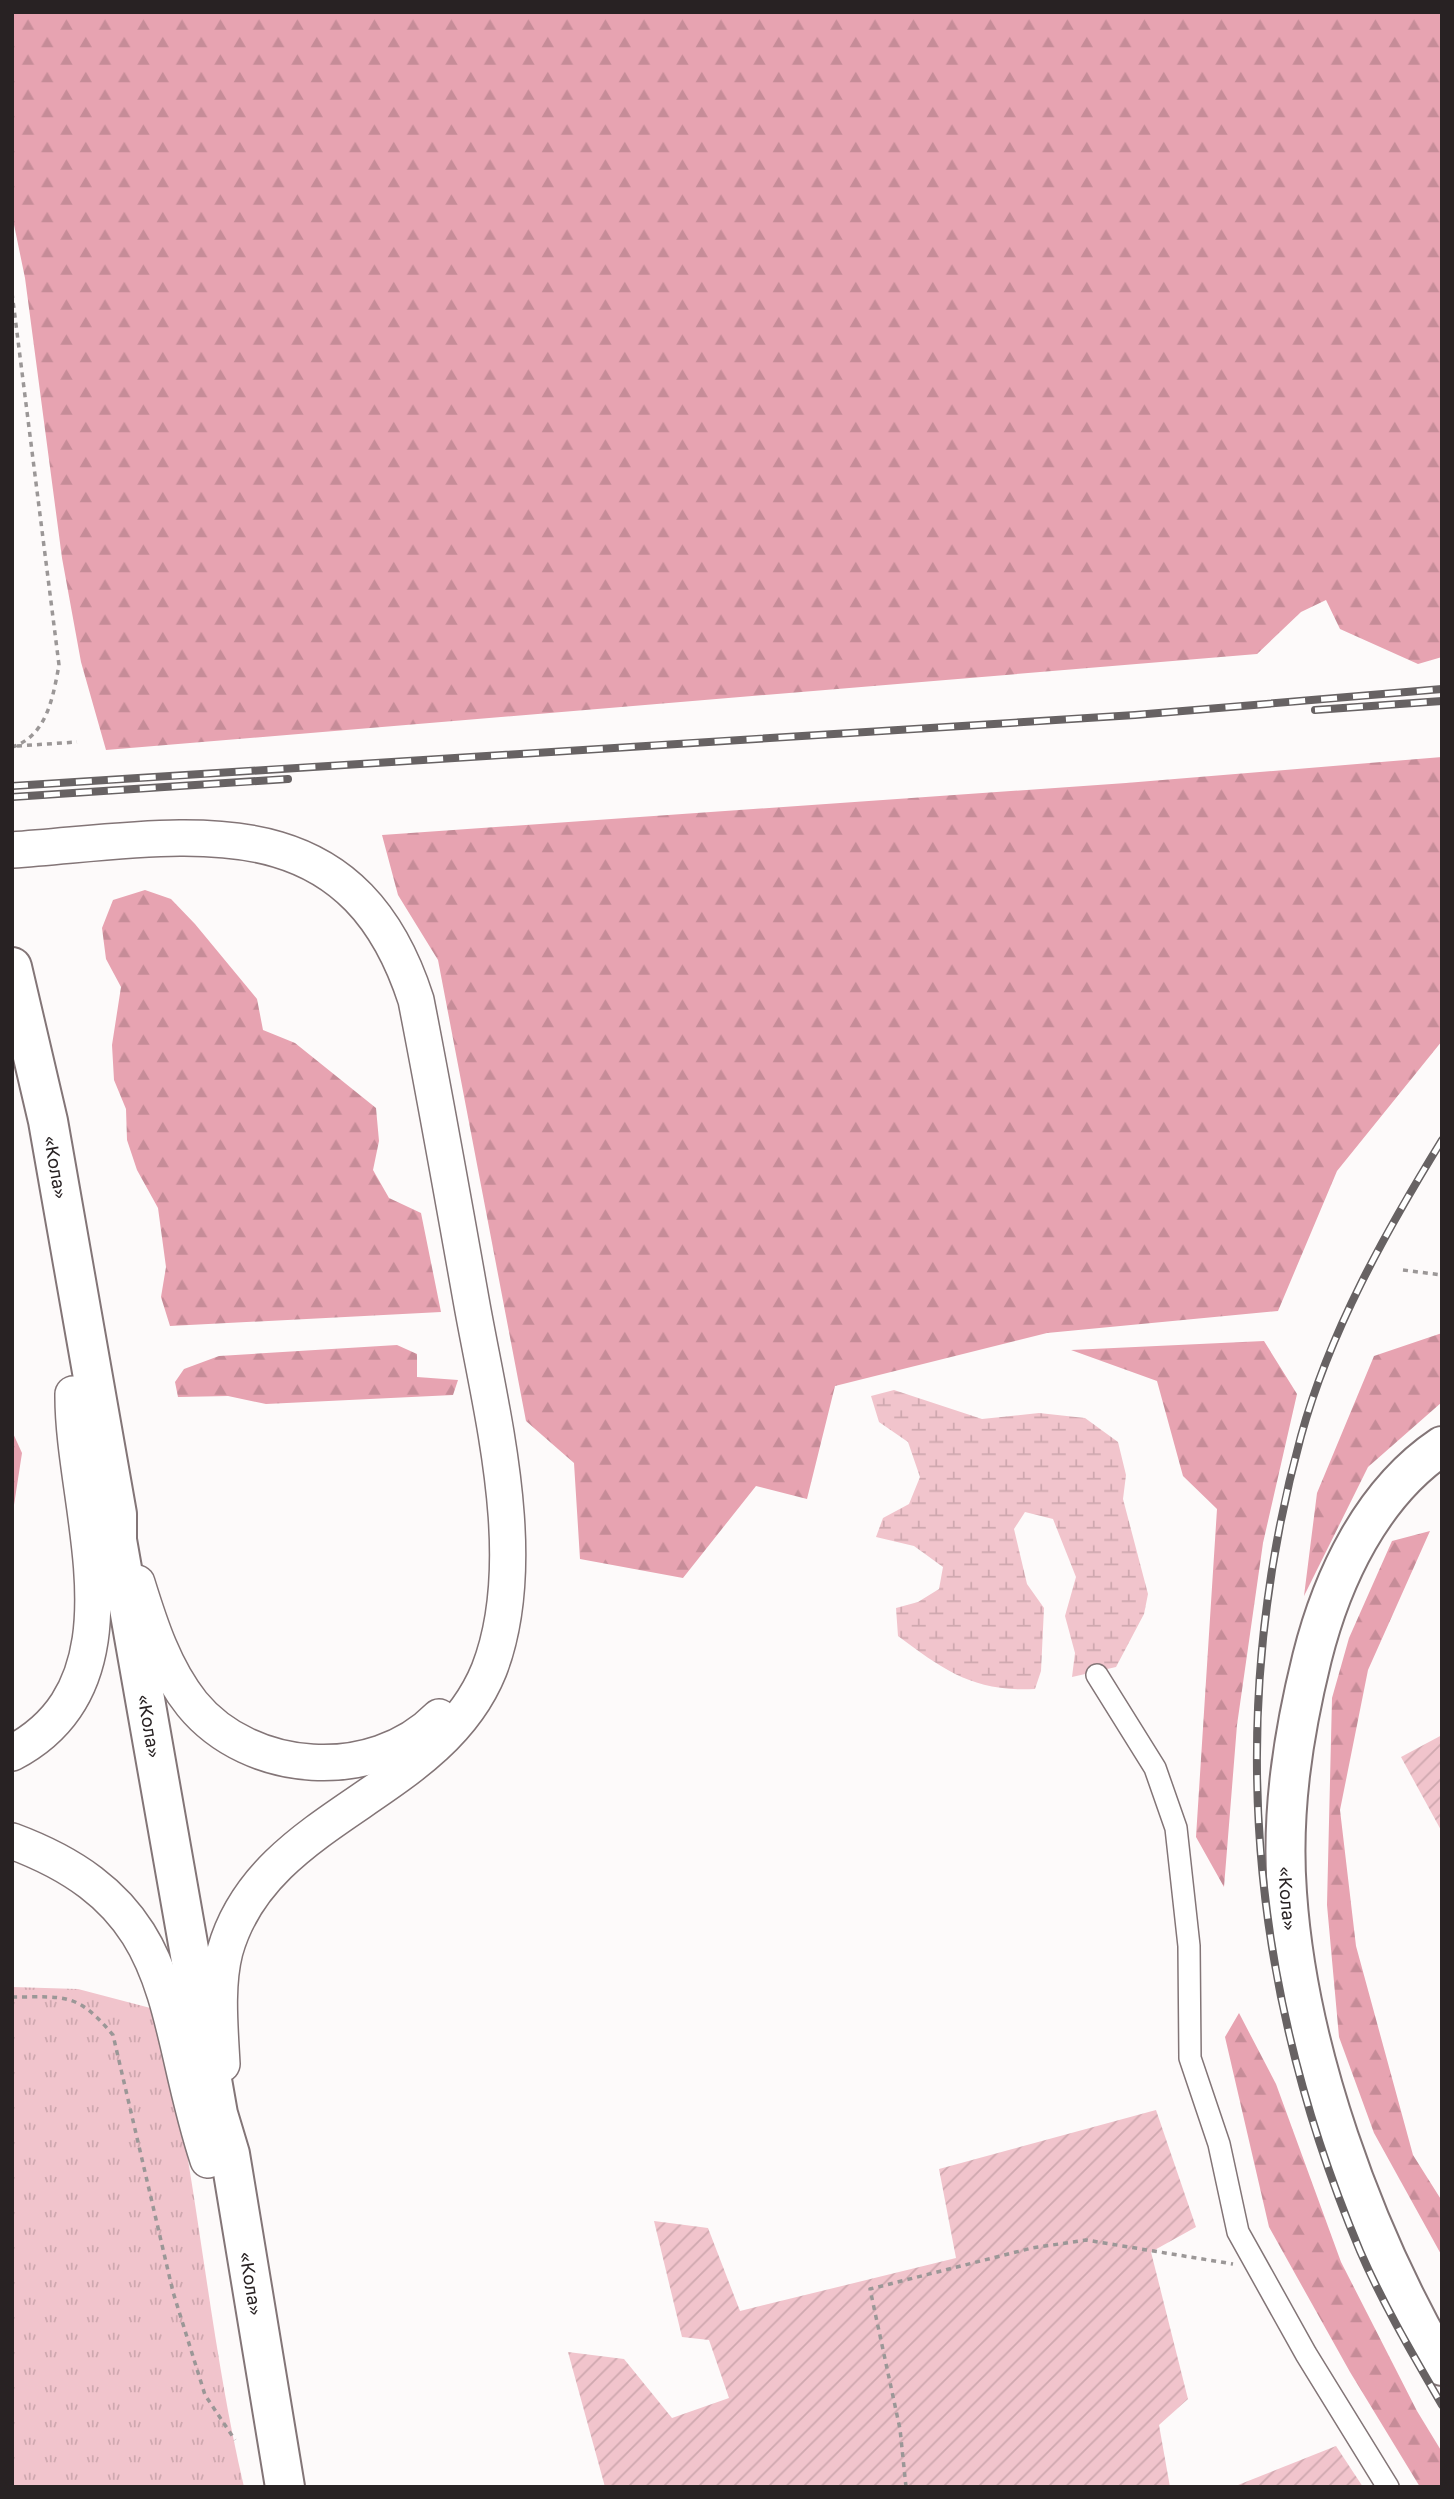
<svg xmlns="http://www.w3.org/2000/svg" width="1454" height="2499" font-family="'Golos Text',sans-serif">
	<defs>
		<pattern id="grass-tufts" width="24" height="20" patternUnits="userSpaceOnUse" patternTransform="scale(1.75)"><rect width="24" height="20" fill="#f1c4cc"/><path d="M3 7l-1-3M5 7V3M7 7l1-3M15 17l-1-3M17 17v-4M19 17l1-3" fill="none" stroke="#cfa8af"/></pattern>
		<pattern id="forest-firs" width="22" height="20" patternUnits="userSpaceOnUse" patternTransform="scale(1.75)"><rect width="22" height="20" fill="#e7a3b1"/><path d="M5 1l3.5 6h-7zM16 11l3.5 6h-7z" fill="#c68c98"/></pattern>
		<pattern id="wetland-marsh" width="20" height="14" patternUnits="userSpaceOnUse" patternTransform="scale(1.75)"><rect width="20" height="14" fill="#f1c4cc"/><path d="M1 5h8M5 5V1M11 12h8M15 12V8" fill="none" stroke="#cfa8af"/></pattern>
		<pattern id="garden-furrows" width="10" height="10" patternUnits="userSpaceOnUse" patternTransform="scale(1.75)"><rect width="10" height="10" fill="#f1c4cc"/><path d="M-1 1l2-2M0 10L10 0M9 11l2-2" fill="none" stroke="#cfa8af"/></pattern>
	</defs>
	<rect width="100%" height="100%" fill="#fdfafa"/>
	<!-- grass -->
	<path fill="url(#grass-tufts)" d="M12,1987l66,2 80,21c39,157 49,319 86,477h-232z"/>
	<!-- forest -->
	<g fill="url(#forest-firs)">
		<path d="M12,12h1430v645l-24,7 -78,-35 -14,-29 -25,12 -44,42 -1151,96 -25,-88 -19,-104 -37,-280 -13,-63z"/>
		<path d="M1442,757v284l-105,130 -59,140 -231,22 -212,53 -28,113 -51,-13 -73,92 -103,-19 -6,-96 -48,-42 -88,-461 -40,-65 -16,-60 744,-52z"/>
		<path d="M145,890l26,9 24,25 62,75 6,31 32,13 81,65 3,33 -6,29 16,28 32,15 20,99 -271,14 -9,-29 5,-30 -8,-59 -21,-38 -10,-30 -1,-31 -12,-29 -2,-35 9,-58 -15,-28 -4,-31 11,-28z"/>
		<path d="M1442,1333v69l-74,65 -64,129 13,-103 57,-137z"/>
		<path d="M1264,1341l33,53 -34,149 -26,182 -13,162 -28,-50 21,-328 -34,-33 -26,-95 -86,-31z"/>
		<path d="M397,1345l20,9v23l41,3 -5,15 -187,9 -38,-8 -50,1 -3,-15 9,-13 35,-13z"/>
		<path d="M12,1431l10,22 -10,65z"/>
		<path d="M1430,1531l-62,139 -28,140 16,136 57,209 29,46v55l-68,-123 -35,-96 -12,-132 5,-207 17,-60 43,-97z"/>
		<path d="M1239,2013l37,71 65,178 76,149 25,41v35h-22l-70,-115 -81,-145 -44,-190z"/>
	</g>
	<!-- wetland -->
	<path fill="url(#wetland-marsh)" d="M894,1390l88,29 57,-6 46,5 33,24 8,33 -3,24 25,95 -4,20 -28,53 -44,10 3,-24 -10,-37 11,-39 -23,-58 -28,-7 -11,17 13,55 17,24 -3,63 -6,18c-61,3 -90,-18 -137,-53l-2,-28 22,-6 21,-13 4,-22 -29,-21 -38,-9 7,-19 26,-14 11,-27 -12,-35 -29,-20 -8,-26z"/>
	<!-- garden -->
	<g fill="url(#garden-furrows)">
		<path d="M1442,1735v97l-41,-75z"/>
		<path d="M1156,2110l40,117 -45,25 37,147 -29,26 11,62h-565l-37,-135 56,7 48,59 57,-20 -20,-58 -27,-3 -28,-116 54,7 32,83 216,-53 -17,-89z"/>
		<path d="M1336,2446l27,41h-130z"/>
	</g>
	<g fill="none" stroke-linecap="round" stroke-linejoin="round">
		<defs>
			<path id="street" d="M1097,1675l58,93 21,60 13,118 1,112 29,86 19,88 68,122 82,133"/>
			<g id="primary">
				<path d="M12,850c171,-12 338,-55 404,150 20,102 38,204 56,305 20,111 59,257 17,365 -51,127 -226,145 -264,281 -9,35 -5,76 -3,113"/>
				<path d="M137,1583c13,42 27,86 55,121 58,71 181,80 247,13"/>
				<path d="M12,1753c135,-71 60,-244 61,-359"/>
				<path d="M12,1841c172,64 148,174 196,319"/>
			</g>
			<g id="highway">
				<path id="s1" d="M12,967l36,154 69,393v26l101,574 12,40 55,333"/>
				<path id="s2" d="M1442,1446c-70,47 -110,132 -130,212 -19,77 -31,155 -25,235 11,158 76,337 155,473"/>
			</g>
		</defs>
		<!-- street casing -->
		<use href="#street" stroke="#837577" stroke-width="24"/>
		<!-- primary casing -->
		<use href="#primary" stroke="#837577" stroke-width="38"/>
		<!-- highway casing -->
		<use href="#highway" stroke="#837577" stroke-width="42"/>
		<!-- path -->
		<g stroke="#9b9797" stroke-width="3.5" stroke-dasharray="5 5" stroke-linecap="butt">
			<path d="M12,293l47,372c-6,32 -12,71 -47,82"/>
			<path d="M17,746l60,-4"/>
			<path d="M1403,1270l39,5"/>
			<path d="M12,1997c54,0 65,-5 101,38l60,257 32,103 30,45"/>
			<path d="M906,2487l-6,-58 -30,-140 162,-41 54,-8 147,24"/>
		</g>
		<!-- street -->
		<use href="#street" stroke="#fff" stroke-width="21"/>
		<!-- primary -->
		<use href="#primary" stroke="#fff" stroke-width="35"/>
		<!-- highway -->
		<use href="#highway" stroke="#fff" stroke-width="38"/>
		<defs>
			<g id="rail">
				<path d="M1315,710l127,-9"/>
				<path d="M12,786l1123,-71 307,-26"/>
				<path d="M12,797l276,-18"/>
				<path d="M1442,1140c-57,93 -112,191 -141,296 -76,278 -52,550 59,815 23,53 53,104 82,154"/>
			</g>
		</defs>
		<!-- rail casing -->
		<use href="#rail" stroke="#676263" stroke-width="8"/>
		<!-- rail -->
		<use href="#rail" stroke="#fff" stroke-width="5" stroke-dasharray="16" stroke-linecap="butt"/>
	</g>
	<g text-anchor="middle" dominant-baseline="central" stroke-width="7" stroke-linejoin="round" paint-order="stroke">
		<!-- street labels -->
		<g font-size="18" fill="#282223" stroke="#fff">
			<text stroke="none"><textPath href="#s1" startOffset="205">«Кола»</textPath></text>
			<text stroke="none"><textPath href="#s1" startOffset="772">«Кола»</textPath></text>
			<text stroke="none"><textPath href="#s2" startOffset="497">«Кола»</textPath></text>
			<text stroke="none"><textPath href="#s1" startOffset="1339">«Кола»</textPath></text>
		</g>
	</g>
	<!-- border -->
	<rect width="1454" height="2499" fill="none" stroke="#282223" stroke-width="28"/>
</svg>
